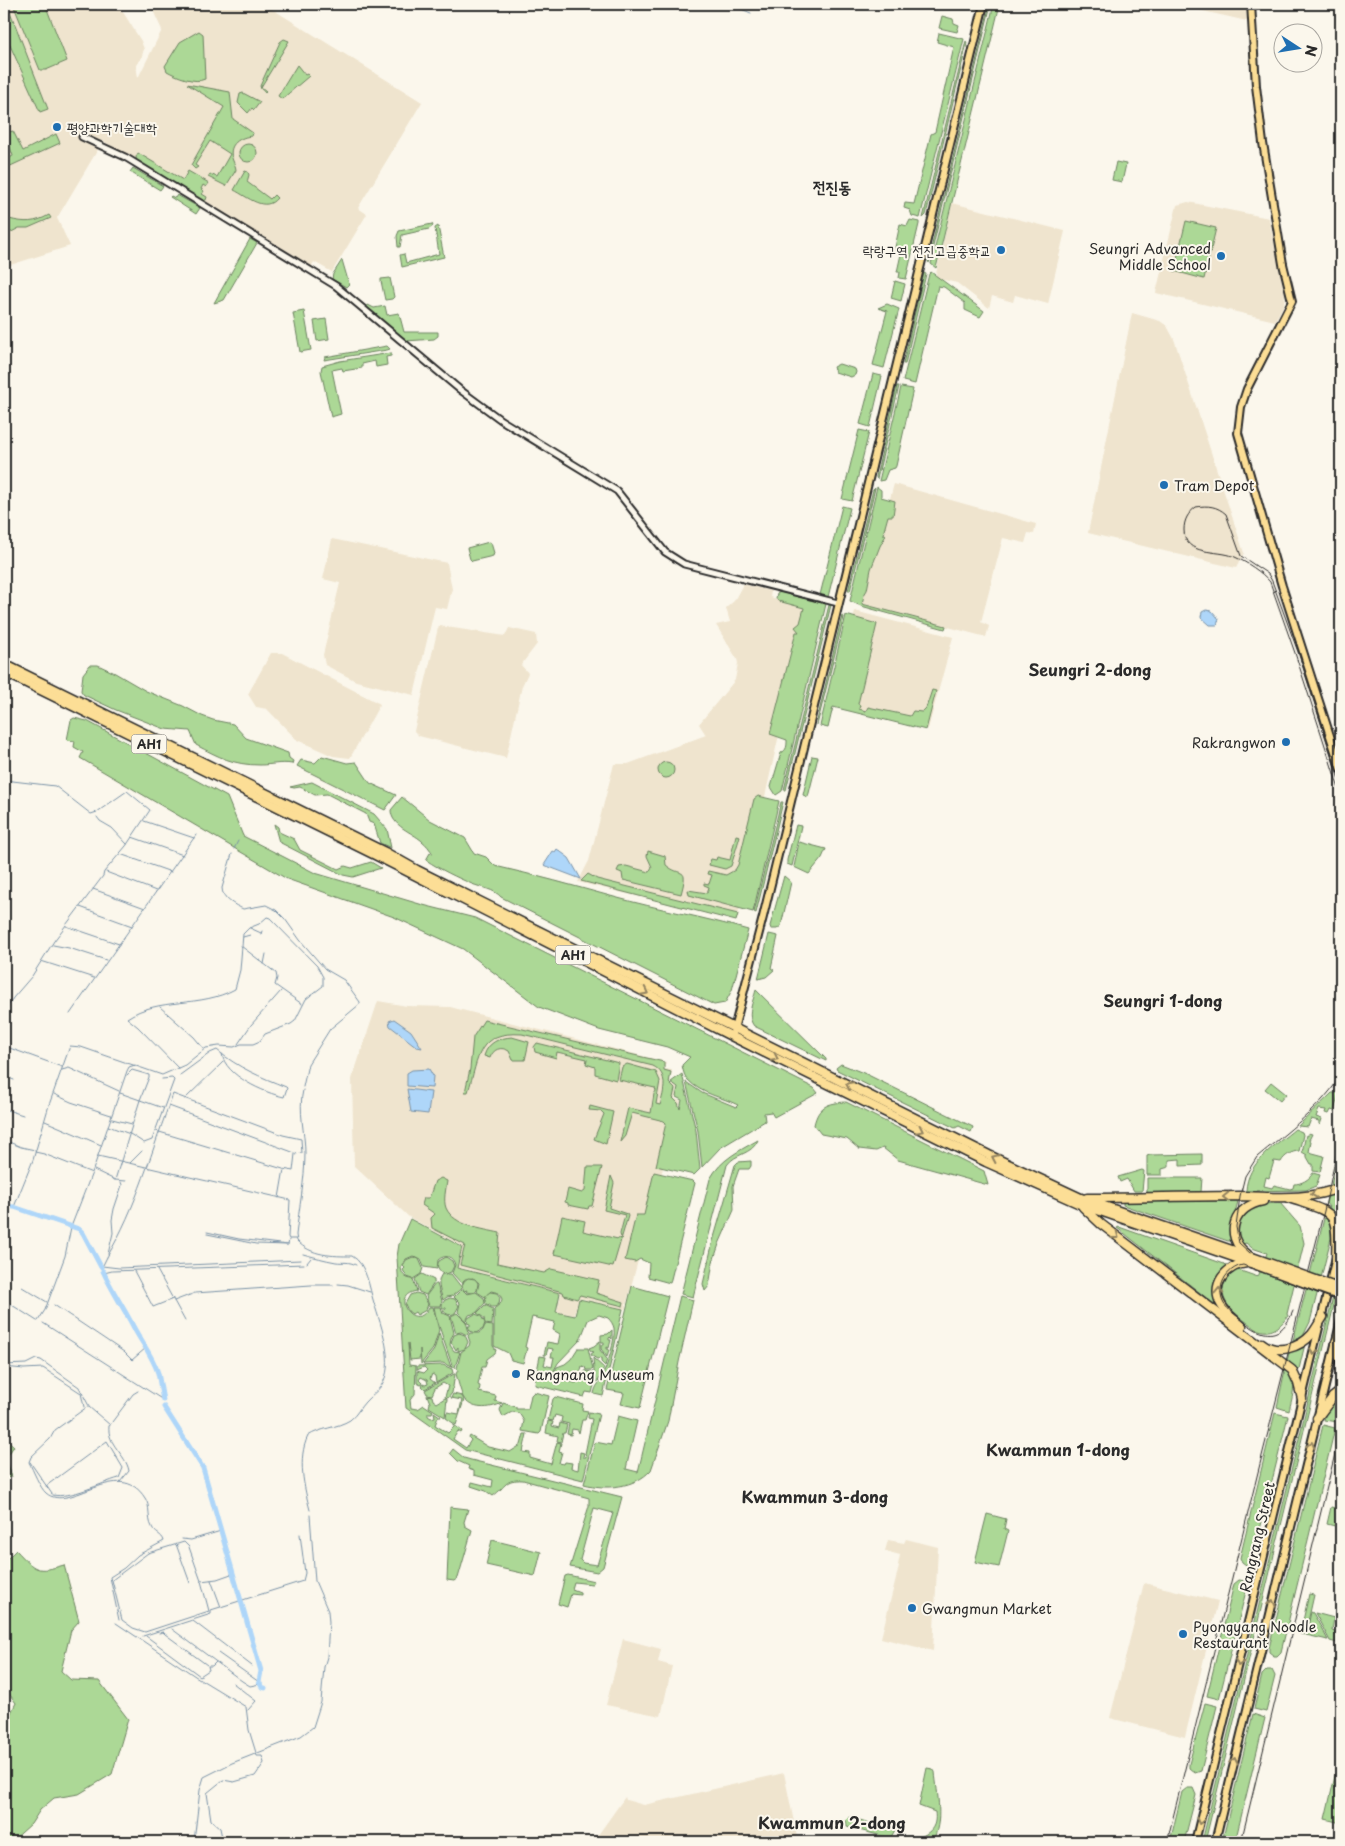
<svg xmlns="http://www.w3.org/2000/svg" width="1345" height="1846" font-family="'Playpen Sans','Poor Story',sans-serif">
	<rect width="100%" height="100%" fill="#fbf7ec"/>
	<filter id="ink" filterUnits="userSpaceOnUse"><feTurbulence type="fractalNoise" baseFrequency=".02" numOctaves="2"/><feDisplacementMap in="SourceGraphic" scale="10" xChannelSelector="R" yChannelSelector="G"/><feConvolveMatrix kernelMatrix="1 2 1 2 8 2 1 2 1" color-interpolation-filters="sRGB"/></filter>
	<g filter="url(#ink)">
		<!-- built -->
		<g fill="#efe4ce">
			<path d="M4,4h114l23,37 3,8 -3,10 -5,6 2,13 24,-48 -12,-26h114l158,98 -64,106 9,6 -35,58 -18,-10 -3,5 -208,-126 -46,77 13,28 -66,21z"/>
			<path d="M1172,4h74l1,17z"/>
			<path d="M1188,202l81,16 16,76 -1,10 -9,17 -119,-28 21,-88z"/>
			<path d="M952,203l113,28 -17,73 -33,-9 -2,7 -21,-6 -3,12 -32,-25 -22,-5z"/>
			<path d="M1132,313l28,8 7,5 7,13 70,214 -8,15 -148,-35z"/>
			<path d="M894,484l142,40 -2,10 -6,-1 -3,10 -22,-5 -22,84 8,4 -3,11 -125,-33z"/>
			<path d="M332,539l115,24 5,26 -5,20 -12,-2 -21,88 -58,-14 -31,-16 -2,-10 17,-72 -17,-4z"/>
			<path d="M743,584l28,7 -1,6 38,10 -71,313 -159,-38 11,-21 25,-97h14l78,-29 -7,-11 36,-44 3,-17 -1,-4 -21,-34 14,-3 -4,-14 8,-7z"/>
			<path d="M855,611l98,26 -25,92 -96,-24z"/>
			<path d="M440,626l65,10 4,-8 27,6 1,10 -16,21 7,8 -6,13 -16,72 -87,-22 -5,-5 24,-103z"/>
			<path d="M271,653h11l98,51 -30,54 -17,-2 -36,-16 -30,-31 -11,-2 -8,-13z"/>
			<path d="M378,1001l29,5 43,1 216,55 -2,7 8,1 -2,13 7,4 -2,12 6,2 -56,208 -46,-11 -5,17 -17,-3 4,-19 -103,-26 4,-21 -53,-29 -55,-51 -2,-87z"/>
			<path d="M906,1539l32,8 -5,104 -52,-13 18,-72 -1,-1 2,-10 -15,-4 3,-11 16,3z"/>
			<path d="M1144,1583l74,18 -33,136 -75,-19z"/>
			<path d="M623,1639l38,10 -3,13 14,4 -11,50 -55,-11z"/>
			<path d="M784,1773l14,69h-205l32,-45 1,3 18,5z"/>
		</g>
		<!-- green -->
		<g fill="#acd896" stroke="#6c8260" fill-rule="evenodd">
			<path d="M4,4h3l41,105 -8,3 -36,-80z"/>
			<path d="M13,4h32l22,57 -21,9h-6z"/>
			<path d="M990,4h1l-62,259 -1,-2z"/>
			<path d="M994,4h6l-64,264 -5,-4z"/>
			<path d="M942,16l11,3 1,4 5,2 -2,7 -18,-4z"/>
			<path d="M199,31l4,3 2,45c-10,5 -29,-3 -38,-8l-2,-5 15,-24z"/>
			<path d="M939,33l25,6 -44,179 -8,-2 -2,-6 -6,-2 1,-5 9,1 17,-70 4,-2 19,-85 -17,-5z"/>
			<path d="M284,39l5,2 -28,46 5,4 -1,1 -4,-3 -1,-3 20,-44z"/>
			<path d="M966,41l1,2 -41,172 -3,3z"/>
			<path d="M297,65l8,10 2,-1 2,2 -27,23 -4,-3z"/>
			<path d="M187,84l43,8 3,27 20,14 -1,3c-12,1 -24,8 -20,22 1,4 4,8 4,12l-10,16 -18,-9 2,-3 7,3 13,-23 -20,-13 -15,24 3,2 -3,2 -4,-4 33,-58z"/>
			<path d="M243,93l17,9 -6,8 -2,-2 -4,5 -10,-10 2,-9z"/>
			<path d="M13,131l10,20 33,-17 4,9 -56,26v-8l9,-5 -8,-23z"/>
			<circle cx="248" cy="153" r="9"/>
			<path d="M138,153l45,27 5,-9 21,12 -3,4 -3,-2 -2,4 3,2 -2,3 5,3 -1,3 -5,1 -64,-38 -1,-6z"/>
			<path d="M1116,162l10,2 -4,18 -10,-2z"/>
			<path d="M133,168l30,18 -3,4 -30,-18z"/>
			<path d="M245,171l3,1 1,3 -2,7 23,17 4,-4 3,3c-12,15 -29,-1 -43,-8z"/>
			<path d="M177,195l23,13 -4,6 -26,-17 1,-1 4,2z"/>
			<path d="M4,207l5,12c16,4 26,4 40,-4l2,3 -23,10h-9l-15,8z"/>
			<path d="M910,220l9,2v2l-13,55 -7,-1 1,-6h-3l4,-18 -7,-2 6,-28 7,2z"/>
			<path d="M1186,221l30,7 -12,51 -30,-8z"/>
			<path d="M432,224l1,2 -4,3 -27,6 -2,12h-2l-1,-11 2,-5z"/>
			<path d="M438,226l6,31 -42,10 -2,-12 4,-1 2,9 33,-9 -4,-26z"/>
			<path d="M250,239l7,4 -33,57 -10,3z"/>
			<path d="M342,260l7,24 -3,3 -14,-8 1,-5z"/>
			<path d="M931,272l53,39 -4,6 -15,-7v-7l-21,-16 -6,-1 -23,98 -12,-3 26,-107z"/>
			<path d="M924,273l2,1 -21,90h-2z"/>
			<path d="M390,278l4,19 -2,2 -7,1 -4,-19v-2z"/>
			<path d="M895,281l10,3 -4,17 -10,-3z"/>
			<path d="M887,304l12,5 -15,59 -11,-3 14,-54 -9,-3z"/>
			<path d="M368,305l6,3 11,-2 2,9 12,-2 5,19h34v4l-4,3 -28,2 -40,-33z"/>
			<path d="M304,311l7,39 -11,2 -7,-39z"/>
			<path d="M326,319l3,20 -12,2 -3,-20z"/>
			<path d="M387,346l3,3 -3,1 -63,10 1,-3z"/>
			<path d="M391,353v3l-5,1 1,8 -11,2 -1,-6 -13,3v4l-19,3 -1,-3 -10,2 9,44 -10,3 -10,-46 1,-5 18,-5z"/>
			<path d="M839,364l16,5 1,3 -1,3 -4,2 -16,-5 -2,-5z"/>
			<path d="M873,374l9,2 -12,51 -10,-3z"/>
			<path d="M897,386h2l-22,93 -1,-2z"/>
			<path d="M901,387l12,2 -17,77 -1,2 -7,2 -4,10 -5,1z"/>
			<path d="M859,430l10,2 -17,69 -10,-2z"/>
			<path d="M877,487l4,3v7l14,4 -2,15h-5l-5,18 3,1 -6,11 -9,23 -4,21 -3,5 -2,9 84,22 -1,3 -84,-23 -11,-5z"/>
			<path d="M875,488l-25,103h-2l25,-101z"/>
			<path d="M842,506l8,2 -22,89 -8,-2z"/>
			<path d="M489,542l2,1 3,10 -1,3 -21,5 -2,-2 -3,-11z"/>
			<path d="M780,592l46,12 -44,187 -6,4 -5,-8 10,-34c6,-3 6,-7 6,-13l-17,-6 26,-102h3l-4,-5 5,-4 4,-15 -26,-7 -2,-3 1,-4z"/>
			<path d="M829,605h2l-45,185h-2z"/>
			<path d="M846,615l31,9 -19,80 2,1 -1,4 7,2 2,-4 42,9 3,-5 9,1 4,-4 6,-18 4,1 -10,39 -93,-23 -5,21 -8,-2z"/>
			<path d="M842,616l2,1 -27,108h-1z"/>
			<path d="M90,665h8l17,8 31,18 37,15 19,10 11,4 20,4 13,14 42,15 1,5 4,3 -1,3c-11,-2 -21,1 -32,1 -27,0 -41,-8 -64,-20l-6,-14 -25,-2 -49,-19 -32,-15 -3,-4 2,-17z"/>
			<path d="M74,718l13,3 140,76 16,39 72,37 108,32 52,13 339,170 4,5 -44,24 -3,-5 -7,1 1,8 -45,27 -18,19 -4,-36 -12,-49 16,11 34,14 2,-2c-16,-8 -37,-11 -50,-25 -4,-4 -5,-10 -6,-15l8,-8 -23,-10 -68,-17 -60,-23 -76,-58 -69,-32 -107,-38 -207,-121 3,-6 -9,-5 1,-6 -8,-1 4,-20z"/>
			<path d="M322,756l25,7 9,-1 14,21 26,12 -11,15 -88,-44 4,-6 14,3z"/>
			<path d="M812,756l6,1 -10,40 -5,-2z"/>
			<circle cx="666" cy="770" r="8"/>
			<path d="M312,782l62,32 13,15 4,19 -11,-5 -6,-19 -5,-2 -3,-8 -39,-20 -12,1 -15,-8 -6,1 -4,-1z"/>
			<path d="M758,796l21,5 -26,111 -64,-17 -1,-5 19,3 2,-6 -5,-2v-2l5,1 3,-9 -5,-1 1,-3 18,4 9,-5 3,-5 16,-66z"/>
			<path d="M402,797l28,23 35,18 9,15 12,4 9,9c40,9 79,20 119,31 44,12 89,20 134,33l-16,60 -7,13 -11,2 -213,-108c-7,-8 -19,-9 -29,-13 -16,-7 -31,-14 -46,-24l4,-7 3,1c-3,-5 -7,-10 -11,-13 -10,-9 -31,-15 -31,-31z"/>
			<path d="M781,802h2l-27,111 -2,-1z"/>
			<path d="M274,824l4,3 1,5 15,7 6,11 38,19 7,-3 7,2 19,-6 10,6 -28,9 -10,-2 -64,-33z"/>
			<path d="M796,825l5,1 -9,40 -5,-2v-4z"/>
			<path d="M736,835l4,1 -9,30 -6,3 -16,-4 2,-6 5,1 1,-3 13,3z"/>
			<path d="M799,842l27,7 -4,9 -13,16 -15,-7z"/>
			<path d="M648,851l17,5 1,9c15,13 23,0 15,29l-58,-14 -1,-7 -5,-2 2,-4 7,-1 23,6 3,-5 -5,-11z"/>
			<path d="M588,874l9,5 24,6 117,29 -2,7 -155,-40z"/>
			<path d="M784,876l7,6 -10,44 -4,3h-6l-1,-3z"/>
			<path d="M769,934l9,2 -7,32 3,2 -8,7 -8,2z"/>
			<path d="M756,990l70,69v2l-72,-35c-8,-10 -1,-25 2,-36z"/>
			<path d="M484,1020l180,42v8l7,2 -2,11 6,6 -2,9 5,5 2,6 2,-9 -6,-3 2,-10 -7,-5 11,-8 14,57 4,38 -6,6 -38,-9 10,-43 -2,-2 -32,-8 -7,23 -5,6 8,-34 23,5 3,-19 2,-3 -1,-3 -36,-8 3,-13 5,-3 29,8 4,9 -4,23 4,1c4,-13 9,-31 -7,-39l-131,-32c-45,-3 -43,23 -54,58h-3l5,-23 3,-32z"/>
			<path d="M512,1037l17,5 -4,18h-12l-4,-9c-8,-5 -16,-2 -19,7l-6,-2c4,-14 15,-18 28,-19z"/>
			<path d="M537,1043l82,20 -3,17 -21,-6v-7l-9,-3 1,-5 -30,-7 -1,6 -21,-6 -1,-5z"/>
			<path d="M841,1064l25,10 107,53 -2,5 -12,-6 -4,2 -118,-58 -1,-2z"/>
			<path d="M1271,1082l15,12 -6,7 -15,-12z"/>
			<path d="M1332,1093h7l-5,18 -3,-1 -2,4 -4,-1 1,-3 -7,-1 -3,8 6,2 -2,6 -1,-1v-3l-8,-2 -3,8 -10,-1z"/>
			<path d="M846,1102l138,69 4,14 -90,-25 -15,-12 -7,3 -17,-2 -12,-10 -26,-5 -7,-9c4,-19 14,-22 32,-23z"/>
			<path d="M590,1106l23,6 -7,32 -12,-5 10,-25 -3,-3 -12,-1z"/>
			<path d="M1295,1129l7,3 1,3 -4,16c-7,0 -15,5 -18,11l-7,-1 -5,17 -3,-1 -2,9 8,2 2,-3 16,4 3,-1 1,-4c7,0 15,-4 19,-11l7,2 -4,11 -10,4 -60,1c1,-29 29,-45 49,-62z"/>
			<path d="M1308,1133l4,1 -3,6 2,1 -2,11 15,4 -4,16 -7,-1v-7h-2l-4,-7v-2l-5,-3 4,-17 2,1z"/>
			<path d="M758,1140c-6,15 -23,13 -31,25l-34,132 -12,-3 29,-115c11,-20 29,-28 48,-39z"/>
			<path d="M1202,1154v11l-22,1v-7l-11,1v7l-7,2v6h-15v-19l3,-1z"/>
			<path d="M1337,1160l4,1v17l-9,8 -1,-1z"/>
			<path d="M751,1161v5l-2,3h-10l-6,17 1,24 -15,34 -6,18 -4,24 -4,5 -2,-7 10,-43 22,-76 3,-3z"/>
			<path d="M587,1167h15l-10,39h-3l-1,3 -20,-4v-2l-3,-1 3,-13 14,4 3,-2z"/>
			<path d="M1142,1170l2,1 -2,20h-8l-7,-12 -7,3 -2,-5z"/>
			<path d="M654,1172l39,9 2,2 -25,100 -22,-6 1,-14 -9,-4 -5,3 -10,-2 11,-45h8z"/>
			<path d="M611,1176l3,7 -5,25 18,6 1,2 -15,51 -59,-13 8,-38 23,5 -2,10 35,8 3,-1 -1,-4 5,-19 -21,-5z"/>
			<path d="M441,1178l6,3c-1,8 -4,19 -1,27 8,18 37,21 54,25l-3,30 47,10 7,-4 48,11 -3,13 28,9 -1,4 -43,-11 -3,4 -13,-4 -1,-3 -103,-27 5,-20 -33,-17 -1,-10 4,-4 -13,-9 2,-7h5l6,-17z"/>
			<path d="M1147,1178h55l-1,14 -54,2z"/>
			<path d="M1341,1190l-4,25h-2l-9,-12 2,-7z"/>
			<path d="M1129,1201h109l-4,16 1,24h-7l-105,-36v-2z"/>
			<path d="M1280,1203l20,23 4,17 -17,71 1,2c-9,12 -17,19 -32,13 -14,-11 -39,-24 -32,-46 3,-7 7,-11 14,-13l20,7 9,-24 -15,-5 -6,-5 -3,1c-10,-15 -4,-31 13,-39 6,-2 17,-1 24,-2z"/>
			<path d="M1325,1215l5,7 1,16 -21,84 -7,14 -10,5z"/>
			<path d="M410,1219l52,28 -5,21 103,25 -4,19 19,4 4,-17 44,10 -20,87 -9,-2c2,-10 5,-9 8,-17 5,-10 14,-38 12,-49 -1,-4 -3,-7 -6,-10l-9,-3 -11,5 -8,20 -22,23 -5,9 -5,3 -12,1 4,-20 6,1 -2,8 8,2 2,-10h-3l2,-8 -5,-1 -2,7h-2l3,-13 11,2 2,-10 -7,-4 2,-8 -23,-5 -7,30 2,1 -4,15 -12,-3 -3,-7 -14,-7v-37l7,-6 1,-4 -3,-6 -8,-2 -6,6 -8,-5 2,-9 -6,-5 -8,1 -3,5 -10,-11 3,-8c-2,-9 -10,-11 -17,-5l-1,9 -13,-2 -3,-7 -8,-4 -7,3 -5,7c0,8 4,13 12,13l4,12c-30,4 -1,43 12,16h4l6,23 -6,19 -12,15 -1,-15v10l-10,1 -2,-17 1,22 7,1 -1,28 -5,6 1,8 7,1 6,-4 9,6 -1,2h-4v3l3,2 4,-1 -1,-5 7,5h-3l-3,8 13,8 6,-6v-2l8,6 -1,2 -3,-2 -5,8 13,9 5,-8 -2,-2 1,-2 18,11 22,5 11,-7 3,-11h3l-4,18 7,1v5l21,6 6,-22 4,1 -2,8 3,1 -3,11 5,1 1,-2 7,1 -1,5 7,2 2,-18 4,1 -1,4h3v-2l-1,-1 7,-35 -4,-1 1,-6 10,2 -16,66 -118,-30 -59,-42 -9,-151 2,-13z"/>
			<path d="M1119,1227l108,38c-14,12 -15,22 -11,38h-3l-93,-73 -3,-2z"/>
			<path d="M413,1257l6,2 4,9 -2,6 -8,5 -6,-2 -4,-7 2,-2 -2,-2 3,-6z"/>
			<path d="M446,1257l6,4 2,5 -3,6 -5,2 -1,-2 -2,2c-5,-3 -7,-8 -4,-13z"/>
			<path d="M1341,1264v12l-136,566h-3z"/>
			<path d="M422,1274l12,6v3l-8,12 -7,-3 -4,-13z"/>
			<path d="M442,1274h9l11,14 -10,8 -5,1 -4,3c-3,-10 -7,-18 -1,-26z"/>
			<path d="M468,1278l7,1 3,4 -1,7 -4,3 -7,-1 1,-2 -3,1 -2,-5 2,-5z"/>
			<path d="M435,1284h2l5,17 -1,5h-12l-3,-10z"/>
			<path d="M632,1286l36,10 -28,112 -19,-4 3,-11 -17,-3z"/>
			<path d="M462,1289l5,5 9,-2 8,6 1,5 -9,10 -7,2 -3,6 -8,-9 2,-9 -6,-6z"/>
			<path d="M490,1292l7,1 3,4 -1,7 -4,3h-5v-3l-3,1 -2,-3 1,-7z"/>
			<path d="M416,1293l7,2 5,9 -2,6 -9,5 -2,-3 -3,2 -4,-3 -3,-7 5,-9z"/>
			<path d="M680,1296l13,4 -14,62 -11,59 -17,49c-16,18 -45,20 -67,14l11,-42 16,3 7,-29 19,5 -11,48 12,3z"/>
			<path d="M450,1298l5,1 4,7 -4,7c-4,3 -9,2 -12,-3l3,-1v-1h-4v-4l3,-4z"/>
			<path d="M485,1305l8,4 -1,16 -7,-1 -1,-6 -7,-5z"/>
			<path d="M434,1307h7l2,6 7,3 4,17 -3,5 -1,7 4,6 6,1 -5,15 -2,1 -17,-51z"/>
			<path d="M457,1313l9,9 3,10 -2,3 -6,-3 -5,1 -5,-17z"/>
			<path d="M475,1314l6,2 4,7 -2,6 -7,4 -6,-2 -2,-5h2v-2l-3,-1 1,-5z"/>
			<path d="M485,1325l8,1v20l3,4 -1,3 -8,6 -2,8h-3l-4,18 2,1 -1,6 17,4 -1,5 7,2c-12,6 -31,8 -39,-6 -3,-7 -5,-16 -7,-23l2,-4 -1,-2 4,-16 8,-6 1,-4 -2,-6 2,-3h9l4,-3z"/>
			<path d="M612,1330v9l-2,-2 -1,1v2h2l-2,8 -2,-1v2h2l-2,8 -6,-8v-4h3v-3h-3v-7l7,-1z"/>
			<path d="M439,1333l12,34 -8,-4 -20,1 11,-14z"/>
			<path d="M459,1333l6,2 3,7 -3,7 -7,2v-4l-2,3 -5,-8 3,-7z"/>
			<path d="M600,1341v9l7,9 -2,7 -4,-4v-4l-4,1 -5,-3 -1,-2 3,-2 -3,-1 -2,-3 5,-2z"/>
			<path d="M1303,1346l1,2 -5,21 -3,1 -9,-9 2,-8z"/>
			<path d="M578,1348h10l5,21 -1,1h-6l-1,-3 -3,-1 -2,8 4,1 1,-4 8,1 -1,4 -17,5 -15,-3 1,-4 -2,-2h-3v2l3,4 -7,-2 5,-9 8,-3 6,-5z"/>
			<path d="M593,1358l11,10 -5,12 -4,3z"/>
			<path d="M443,1365l9,4 1,4 -17,10 -1,-7 -3,-2 -2,5 5,4 -10,6 -3,-3 1,-2 2,1 3,-1 -1,-4 -6,-3 -2,3 3,3 -1,2 -4,-2v-12l7,2 3,-3 -3,-3 -7,3v-4z"/>
			<path d="M1285,1370c14,10 7,27 4,41l-12,-4z"/>
			<path d="M454,1374h1l-3,19 -4,5 -3,-1 3,-11 -5,-3 -8,5 -3,7 -5,-1 -2,-4z"/>
			<path d="M550,1376l25,7 17,-6 2,8 -2,8 -6,-1 -2,5 -49,-12 1,-8z"/>
			<path d="M534,1392l15,4 -8,36 -2,2 -17,-3 2,-10 -5,-8 -7,-1 -9,5 -3,-7 3,-7 13,4v2h12l3,-14z"/>
			<path d="M1341,1393v11l-4,18 -13,-2 3,-12z"/>
			<path d="M453,1394l9,2 2,4 -8,25 -10,-7 1,-6 12,2 3,-14 -11,-2z"/>
			<path d="M427,1395l5,1 1,4 4,3 8,-5 2,1 -2,18 -16,-10 1,-4z"/>
			<path d="M555,1397l28,7 -1,6 6,1 -3,9h-3l-3,13 -1,-3 -6,-1 -1,6 -4,-1 2,-10 -8,-2 1,-5 -7,-2 -2,6 -5,-1 5,-21z"/>
			<path d="M1275,1413l13,3 -35,142 -1,4 -6,3 -4,-3 -2,-4z"/>
			<path d="M548,1421l5,1 -1,4 7,2 1,-5 7,2 -2,8h-2l-2,9 -4,-1 1,-5 -12,-3z"/>
			<path d="M1323,1425l12,3 -54,224 -4,4h-3l-5,-4v-4z"/>
			<path d="M4,1437l10,9 -8,12 6,19 -8,1z"/>
			<path d="M453,1449l11,9 7,2 151,37 -19,70 -6,5 -27,-5 19,-61v-8l-66,-18c-19,-1 -16,6 -30,16l-7,-5 -15,-5 1,-4 20,5 1,-7 -19,-5v-4l-6,-2 1,-3 -11,-5 -8,-8zM594,1508l19,5 -16,52 -14,-2 -3,-3z"/>
			<path d="M450,1507l18,2 -4,13 1,4 7,4 -14,48 -4,3 -7,-1z"/>
			<path d="M1331,1507l9,2 -5,17 -8,-2z"/>
			<path d="M987,1514l19,5 -2,10 4,2 -9,36 -24,-5z"/>
			<path d="M492,1540l49,12 -6,24 -49,-11z"/>
			<path d="M16,1550c20,21 20,23 48,15l15,56 -8,9 -10,41 10,9 28,1 29,38 -16,55 -33,20 -25,4 -14,12 -9,14 -20,18h-7v-77l3,-5 -3,-8v-26l12,-23 -12,-16v-125z"/>
			<path d="M568,1575l26,6 -2,3 -18,-2 -2,7 8,3v3l-9,-1 -4,13 -9,-3 7,-28z"/>
			<path d="M1239,1580l6,1 2,6 -28,112 -12,-3 27,-112z"/>
			<path d="M1309,1594l5,1 -9,40 -5,-1z"/>
			<path d="M1311,1612l2,1 15,27 -22,-5z"/>
			<path d="M1315,1613l19,5 -2,13 9,3v10l-11,-3z"/>
			<path d="M1267,1670h5l3,6 -9,36 -12,-3 8,-34z"/>
			<path d="M1205,1703l12,3 -16,65 -6,2 -6,-5v-4z"/>
			<path d="M1253,1714l12,4 -30,124h-13z"/>
			<path d="M927,1768l6,1 2,3c2,23 9,49 -3,70h-15l-1,-3c14,-6 21,-11 19,-27l-16,-6z"/>
			<path d="M1336,1772l5,25v26l-16,-4z"/>
			<path d="M1187,1788h6l3,7 -12,47h-14l12,-50z"/>
			<path d="M849,1817l46,13 -4,7 -9,-1 -35,-9 -1,-7z"/>
		</g>
		<!-- water -->
		<g fill="#aed6f9" stroke="#7a92a7">
			<path d="M1206,610l6,1 7,8 -2,6h-7l-9,-8 1,-5z"/>
			<path d="M557,849l12,9 12,21 -37,-14 9,-14 2,1z"/>
			<path d="M394,1019l17,12 11,17 -5,-1 -27,-21 -1,-5z"/>
			<path d="M429,1069l4,7 -1,12 -25,-2v-13l5,-3z"/>
			<path d="M407,1089l24,3 -3,22 -17,-2z"/>
		</g>
		<g fill="none" stroke-linecap="round" stroke-linejoin="round">
			<!-- stream -->
			<g stroke="#7a92a7" stroke-width="1">
				<path d="M729,4l22,9"/>
				<path d="M4,780l51,6 36,28 6,-2 30,-21 23,19 -24,36 -22,26 -1,4 -49,65 -22,35 -19,22 -9,15"/>
				<path d="M97,817l3,4 12,7 15,16"/>
				<path d="M144,821l50,17"/>
				<path d="M132,837l51,18"/>
				<path d="M234,849l4,-8"/>
				<path d="M120,854l51,18"/>
				<path d="M232,854l-10,34c0,11 13,17 21,21l23,-4 10,5 9,9 15,21 25,29 19,11 16,22v2l-30,25 -22,35 -5,23"/>
				<path d="M106,872l50,19"/>
				<path d="M93,889l52,19"/>
				<path d="M80,907l52,19"/>
				<path d="M66,926l53,18"/>
				<path d="M250,928l11,5"/>
				<path d="M261,934l1,-3"/>
				<path d="M243,937l7,-2"/>
				<path d="M53,945l16,3 37,12"/>
				<path d="M241,946l35,27 1,5 -2,7 27,19"/>
				<path d="M41,961l53,17"/>
				<path d="M264,964l2,-10"/>
				<path d="M160,1007l34,30 10,12"/>
				<path d="M70,1014l126,-179"/>
				<path d="M238,1044l13,-19 30,-34"/>
				<path d="M4,1046l58,21"/>
				<path d="M62,1070l7,-2 50,23"/>
				<path d="M180,1075l30,-22 7,-3c21,18 44,27 69,37l1,1 -3,9c-19,-4 -59,-21 -62,-43"/>
				<path d="M4,1076l10,4"/>
				<path d="M303,1090c-5,21 2,42 2,63 0,27 -6,55 -9,82l1,6c14,15 36,15 55,15 15,8 17,32 22,47 7,23 22,61 7,83 -4,6 -11,10 -16,16 -5,5 -8,13 -15,18 -13,8 -30,8 -42,16 -11,23 -4,51 2,74"/>
				<path d="M120,1093l43,15"/>
				<path d="M54,1094l17,8 40,13"/>
				<path d="M185,1099l38,-37"/>
				<path d="M169,1106l126,47"/>
				<path d="M4,1109l19,6"/>
				<path d="M112,1119l20,5"/>
				<path d="M45,1121l56,24"/>
				<path d="M108,1126l22,8 14,9 8,-3 22,-60 -2,-2 -10,1"/>
				<path d="M156,1131l127,38"/>
				<path d="M4,1140l17,7 14,3"/>
				<path d="M35,1152l9,2 48,19"/>
				<path d="M98,1156l192,44 -2,37 1,2h7"/>
				<path d="M130,1163l12,-12"/>
				<path d="M94,1170l21,10 11,1"/>
				<path d="M115,1180l25,-80 9,-23v-2l-17,-5 -5,5"/>
				<path d="M14,1207l19,-47 16,-55 21,-59 11,1 81,28 23,-10 21,-17 13,-2 15,1 7,-3h12l7,-3 5,-7 26,-10 4,-3 11,-22 17,-13v-9l-6,-11 -47,-48 -3,-1 -8,7 -10,4 -6,6 -3,36 -5,19c-34,19 -77,8 -108,29l11,9 40,41"/>
				<path d="M207,1232l32,7 49,6 1,-5"/>
				<path d="M207,1234l49,10 31,1"/>
				<path d="M108,1254l5,-21 -1,-13 2,-11 8,-24 -1,-3"/>
				<path d="M303,1254c11,3 22,6 33,8 7,1 13,-1 20,3"/>
				<path d="M107,1257c30,-50 45,-108 66,-163l110,41 18,4 1,14 -7,1 -2,17 -9,-2 -5,29"/>
				<path d="M307,1263l4,-5"/>
				<path d="M102,1266l17,2 182,-8"/>
				<path d="M101,1267l2,-2 4,-8"/>
				<path d="M157,1270l28,51"/>
				<path d="M134,1271l19,36 20,-8"/>
				<path d="M104,1273l8,-2 192,-7"/>
				<path d="M338,1284l10,1 22,7"/>
				<path d="M22,1287l25,15"/>
				<path d="M4,1300l33,21"/>
				<path d="M174,1301l21,-8 116,-8h22"/>
				<path d="M54,1305l70,47 8,8 14,-12"/>
				<path d="M38,1321l7,-11 20,-54 6,-29 22,-57 34,-99 2,-4 6,-2"/>
				<path d="M43,1323l120,77"/>
				<path d="M4,1365l22,-1 10,-5 5,1 38,27 10,19"/>
				<path d="M4,1367l20,2 19,-1 38,25 3,14"/>
				<path d="M110,1425l-21,-18h-2l-32,23 -5,9 -19,18 -2,5c4,8 11,26 17,31 24,21 73,-37 99,5 6,8 2,20 7,29 3,7 10,7 12,14l-26,14 -14,13 -14,9 9,43"/>
				<path d="M30,1462l22,32"/>
				<path d="M120,1482l9,-11c-3,-17 -22,-26 -20,-45l24,-32 5,-3"/>
				<path d="M46,1486l61,-45 16,27 -4,10c-18,5 -49,21 -66,17"/>
				<path d="M182,1539l9,1 30,-9"/>
				<path d="M176,1544l14,39"/>
				<path d="M211,1580l10,27"/>
				<path d="M201,1581l-12,-34 -5,-5 -36,11 -36,27 10,40 11,8 12,4 64,-21 -8,-30 16,-2 17,-6"/>
				<path d="M193,1621l59,45"/>
				<path d="M116,1623l79,53 51,31 3,23 8,26h5l2,7 -9,13 -21,6 -11,-2 -16,13 4,27 9,8 3,14"/>
				<path d="M172,1629l70,52 8,5 10,-2"/>
				<path d="M159,1633l4,-1 2,2 42,31"/>
				<path d="M143,1636l68,-22v-4l92,-29 2,-8 -5,-39"/>
				<path d="M146,1636l54,40 9,-6 -1,-4h4l4,-4"/>
				<path d="M218,1653l41,29"/>
				<path d="M233,1683l23,18 -8,9"/>
				<path d="M194,1842l6,-52 4,-13 28,-14 69,-27 12,-9 8,-25 3,-35 3,-10 2,-35 -1,-11 -13,-30 -5,-66"/>
			</g>
			<!-- canal -->
			<g stroke="#aed6f9" stroke-width="5">
				<path d="M4,1206l10,1 65,22 4,4 18,34"/>
				<path d="M103,1271c9,20 21,37 31,57 8,15 19,29 24,45 2,9 3,18 5,27"/>
				<path d="M164,1407l39,61 58,203 -2,11 3,5 3,1"/>
			</g>
			<defs>
				<path id="minor" d="M82,137l43,20 211,129 123,103 42,31 116,71 48,61 19,12 154,39"/>
				<g id="major">
					<path d="M1251,4l5,82 7,57 20,121 9,37 -45,88 -6,18 -3,26 44,153 59,184"/>
					<path d="M733,1033l30,-116 221,-913"/>
					<path d="M1195,1842l141,-585"/>
					<path d="M1215,1842l126,-522"/>
				</g>
				<g id="highway">
					<path d="M4,664l381,188 32,18 572,285 92,43 171,59"/>
					<path d="M4,672l371,183 356,181 255,126 94,42 171,59"/>
					<path d="M1087,1198c51,0 102,-2 153,-2 34,1 69,5 101,-9"/>
					<path d="M1289,1198c46,16 49,11 47,62"/>
					<path d="M1083,1207l18,17 191,146 6,13 4,16"/>
					<path d="M1247,1254c-25,-19 -12,-48 16,-53"/>
					<path d="M1242,1326c-7,-6 -15,-12 -20,-20 -13,-20 4,-41 25,-43"/>
					<path d="M1336,1342l2,12 3,8"/>
					<path d="M1262,1343c15,12 38,5 50,-9 4,-5 7,-11 11,-17"/>
					<path d="M1317,1418l16,-21 8,-6"/>
				</g>
			</defs>
			<!-- minor casing -->
			<use href="#minor" stroke="#2b2b2b" stroke-width="9"/>
			<!-- major casing -->
			<use href="#major" stroke="#2b2b2b" stroke-width="10"/>
			<!-- highway casing -->
			<use href="#highway" stroke="#2b2b2b" stroke-width="11"/>
			<!-- minor -->
			<use href="#minor" stroke="#fbf7ec" stroke-width="5"/>
			<!-- major -->
			<use href="#major" stroke="#fcde96" stroke-width="6"/>
			<!-- highway -->
			<use href="#highway" stroke="#fcde96" stroke-width="8"/>
			<!-- tram -->
			<g stroke="#2b2b2b" stroke-width="1">
				<path d="M1341,786l-43,-134 -26,-71 -4,-7 -27,-18 -15,-42c-9,-8 -18,-9 -30,-7 -8,6 -12,13 -12,23 0,27 34,19 51,27 11,5 27,15 35,25l25,71 46,142"/>
				<path d="M1341,1074c-13,28 -59,62 -84,83l-12,19 -5,20 -4,31 3,16 11,10 91,32"/>
				<path d="M1336,1139l5,-21"/>
				<path d="M1293,1311c-12,30 -30,27 -51,9 -6,-5 -14,-10 -18,-16 -9,-16 2,-36 19,-39l98,37"/>
				<path d="M1167,1842l93,-378 64,-253 17,-78"/>
				<path d="M1241,1842l100,-413"/>
			</g>
			<defs>
				<g id="highway-bridge">
					<path d="M1252,1257l89,32"/>
					<path d="M1251,1263l90,33"/>
				</g>
			</defs>
			<!-- highway-bridge casing -->
			<use href="#highway-bridge" stroke="#2b2b2b" stroke-width="11" stroke-linecap="butt"/>
			<!-- highway-bridge -->
			<use href="#highway-bridge" stroke="#fcde96" stroke-width="8"/>
		</g>
		<!-- one-way arrows -->
		<defs><path id="oneway-chevron" d="M-2-3.5L2.5 0L-2 3.5" fill="none" stroke-width="1.6" stroke-linecap="round" stroke-linejoin="round" transform="scale(1.25)"/></defs>
		<g stroke="#948460">
			<use href="#oneway-chevron" transform="translate(645 992) rotate(27)"/>
			<use href="#oneway-chevron" transform="translate(775 1058) rotate(26)"/>
			<use href="#oneway-chevron" transform="translate(849 1085) rotate(-154)"/>
			<use href="#oneway-chevron" transform="translate(920 1130) rotate(26)"/>
			<use href="#oneway-chevron" transform="translate(995 1158) rotate(-155)"/>
			<use href="#oneway-chevron" transform="translate(1314 1194) rotate(172)"/>
			<use href="#oneway-chevron" transform="translate(1226 1197) rotate(179)"/>
			<use href="#oneway-chevron" transform="translate(1116 1236) rotate(37)"/>
			<use href="#oneway-chevron" transform="translate(1219 1291) rotate(-88)"/>
			<use href="#oneway-chevron" transform="translate(1314 1352) rotate(104)"/>
			<use href="#oneway-chevron" transform="translate(1311 1445) rotate(-76)"/>
			<use href="#oneway-chevron" transform="translate(1272 1603) rotate(-76)"/>
			<use href="#oneway-chevron" transform="translate(1239 1663) rotate(104)"/>
			<use href="#oneway-chevron" transform="translate(1234 1761) rotate(-77)"/>
			<use href="#oneway-chevron" transform="translate(1200 1821) rotate(104)"/>
		</g>
	</g>
	<!-- markers -->
	<g fill="#1f6fb2" stroke="#fbf7ec" stroke-width="2">
		<circle cx="57" cy="127" r="5"/>
		<circle cx="1001" cy="250" r="5"/>
		<circle cx="1221" cy="256" r="5"/>
		<circle cx="1164" cy="485" r="5"/>
		<circle cx="1286" cy="742" r="5"/>
		<circle cx="516" cy="1374" r="5"/>
		<circle cx="912" cy="1608" r="5"/>
		<circle cx="1183" cy="1634" r="5"/>
	</g>
	<g text-anchor="middle" dominant-baseline="central" stroke-width="4" stroke-linejoin="round" paint-order="stroke">
		<!-- shield labels -->
		<g fill="#fbf7ec" stroke="#696865" stroke-width="1">
			<rect x="131.5" y="734.5" width="35" height="19" rx="4"/>
			<rect x="555.5" y="945.5" width="35" height="19" rx="4"/>
		</g>
		<g font-size="12" font-weight="bold" fill="#2b2b2b">
			<text x="149" y="744">AH1</text>
			<text x="573" y="955">AH1</text>
		</g>
		<!-- poi labels -->
		<g font-size="14" fill="#2b2b2b" stroke="#fbf7ec" text-anchor="start">
			<text x="67" y="127">평양과학기술대학</text>
			<text x="1211" y="248" text-anchor="end">Seungri Advanced<tspan x="1211" dy="16">Middle School</tspan></text>
			<text x="991" y="250" text-anchor="end">락랑구역 전진고급중학교</text>
			<text x="1174" y="485">Tram Depot</text>
			<text x="1276" y="742" text-anchor="end">Rakrangwon</text>
			<text x="526" y="1374">Rangnang Museum</text>
			<text x="922" y="1608">Gwangmun Market</text>
			<text x="1193" y="1626">Pyongyang Noodle<tspan x="1193" dy="16">Restaurant</tspan></text>
		</g>
		<!-- street labels -->
		<g font-size="14" fill="#2b2b2b" stroke="#fbf7ec">
			<text transform="translate(1257 1537) rotate(-77)">Rangrang Street</text>
		</g>
		<!-- quarter labels -->
		<g font-size="16" font-weight="bold" fill="#2b2b2b" stroke="#fbf7ec">
			<text x="832" y="186">전진동</text>
			<text x="1090" y="669">Seungri 2-dong</text>
			<text x="1163" y="1000">Seungri 1-dong</text>
			<text x="1058" y="1449">Kwammun 1-dong</text>
			<text x="815" y="1496">Kwammun 3-dong</text>
			<text x="832" y="1822">Kwammun 2-dong</text>
		</g>
	</g>
	<!-- margin -->
	<rect width="1345" height="1846" fill="none" stroke="#fbf7ec" stroke-width="20"/>
	<rect x="10" y="10" width="1325" height="1826" fill="none" stroke="#2b2b2b" stroke-width="2" filter="url(#ink)"/>
	<!-- north arrow -->
	<g transform="translate(1298 48) rotate(102)"><circle r="24" fill="#fbf7ec" stroke="#a8a59f"/>
	<path d="M0-4L9 19L0 12L-9 19Z" fill="#1f6fb2"/>
	<text y="-8" font-size="14" font-weight="bold" text-anchor="middle" fill="#2b2b2b">N</text>
	</g>
</svg>
